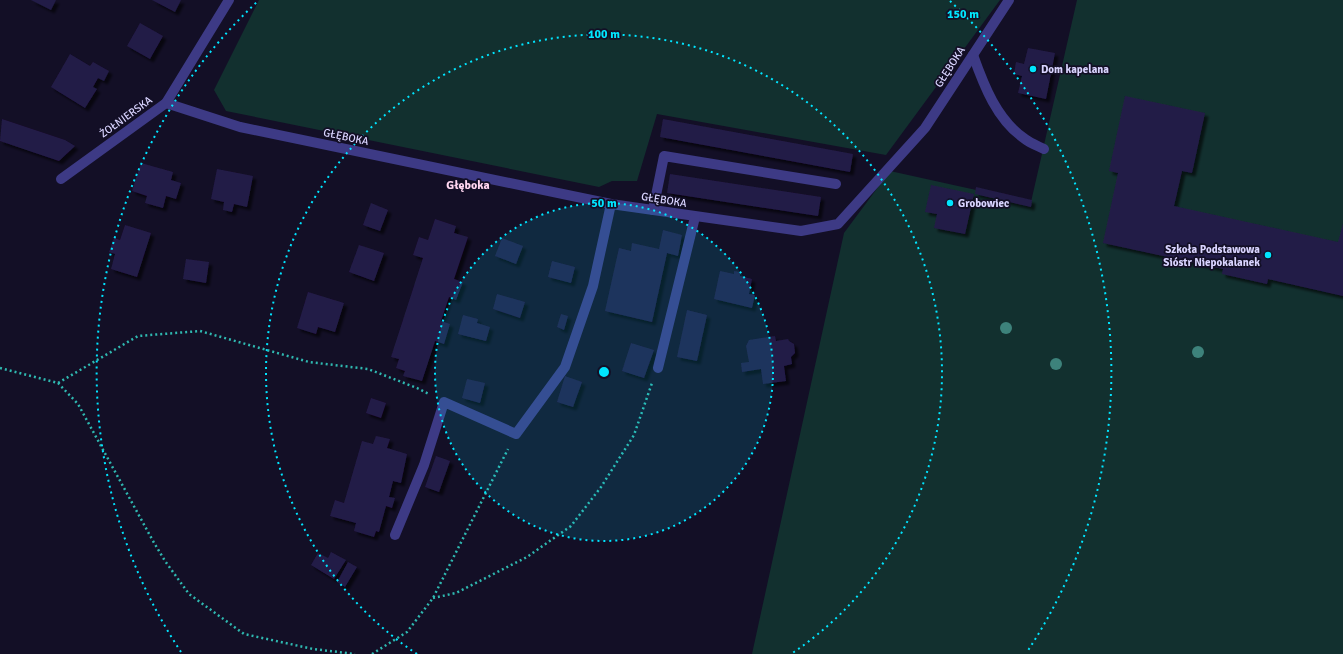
<svg xmlns="http://www.w3.org/2000/svg" width="1343" height="654" font-family="Signika,sans-serif">
	<defs>
		<filter id="shadow"><feDropShadow dx="3.5" dy="3.5" stdDeviation="1" flood-color="#0009"/></filter>
	</defs>
	<rect width="100%" height="100%" fill="#130f26"/>
	<!-- green -->
	<g fill="#12302f">
		<path d="M259,0h741l-114,155 -229,-41 -20,67h-25l-13,6 -373,-76 -12,-21z"/>
		<path d="M1077,0h266v654h-591l92,-421 46,-62 141,31z"/>
	</g>
	<!-- building -->
	<g fill="#241b47" filter="url(#shadow)">
		<path d="M31,0h25l-5,10z"/>
		<path d="M152,0h29l-6,12z"/>
		<path d="M140,23l23,13 -13,23 -23,-13z"/>
		<path d="M1028,48l27,5 -9,46 -28,-6 4,-17 -8,-2 2,-12 8,2z"/>
		<path d="M70,54l20,12 3,-4 16,9 -5,10 -6,-3 -5,9 4,2 -12,19 -34,-21z"/>
		<path d="M1125,96l80,17 -13,60 -10,-2 -8,35 164,36 5,-18v72l-75,-17 -1,5 -45,-10 1,-5 -120,-26 15,-70 -9,-2z"/>
		<path d="M2,119l63,21 10,6 -16,15 -59,-20z"/>
		<path d="M663,119l190,35 -3,18 -190,-35z"/>
		<path d="M141,163l32,9 -2,8 10,3 -5,16 -10,-3 -3,12 -18,-5 2,-7 -15,-5z"/>
		<path d="M217,169l36,7 -6,31 -13,-3 -2,8 -9,-2 1,-8 -13,-3z"/>
		<path d="M670,174l151,23 -3,19 -151,-23z"/>
		<path d="M931,185l43,9 -9,40 -31,-6 3,-14 -12,-2z"/>
		<path d="M976,187l56,13 -1,7 -56,-13z"/>
		<path d="M371,203l17,7 -8,21 -17,-6z"/>
		<path d="M435,219l21,7 -2,7 14,4 -14,42 9,3 -7,18 -7,-3 -8,24 9,3 -6,20 -9,-3 -13,40 -19,-5 2,-5 -9,-3 3,-9 -8,-2 32,-99 -10,-3 6,-18 9,3z"/>
		<path d="M125,225l26,8 -14,44 -26,-8 4,-15 -6,-2 5,-14 6,2z"/>
		<path d="M663,230l19,5 -4,21 -11,-3 -15,69 -47,-11 14,-63 12,3 1,-8 27,6z"/>
		<path d="M502,238l21,8 -7,18 -21,-8z"/>
		<path d="M359,245l25,8 -10,28 -25,-9z"/>
		<path d="M186,259l23,3 -3,21 -23,-4z"/>
		<path d="M552,261l23,6 -4,16 -23,-6z"/>
		<path d="M720,271l14,3v-3l6,1v4l12,3 -3,15 6,1 -3,13 -38,-9z"/>
		<path d="M308,292l36,11 -9,29 -17,-5 -2,7 -19,-6z"/>
		<path d="M497,294l28,8 -5,16 -27,-9z"/>
		<path d="M687,310l20,5 -10,46 -20,-4z"/>
		<path d="M561,314l7,2 -4,14 -7,-3z"/>
		<path d="M463,315l15,4 -1,4 13,4 -4,14 -28,-7z"/>
		<path d="M775,336l1,5 12,-2 1,2 5,3 1,9 -4,4 1,7 -8,2 2,15 -23,3 -2,-15 -19,3 -1,-9 8,-1 -3,-16 3,-6z"/>
		<path d="M631,343l23,7 -10,28 -22,-7z"/>
		<path d="M565,376l17,6 -9,25 -16,-5z"/>
		<path d="M467,379l18,4 -5,20 -18,-5z"/>
		<path d="M371,398l15,5 -5,15 -15,-5z"/>
		<path d="M376,436l14,3 -3,9 20,6 -6,29 -8,-2 -4,16 6,1 -3,10 -6,-2 -7,26 -3,-1 -2,6 -20,-6 2,-8 -26,-7 5,-16 9,3 18,-62 11,3z"/>
		<path d="M436,456l14,5 -11,31 -14,-5z"/>
		<path d="M331,552l15,8 -12,19 -23,-14 7,-12 10,5z"/>
		<path d="M348,562l9,5 -12,20 -8,-5z"/>
	</g>
	<g fill="none" stroke-linecap="round" stroke-linejoin="round">
		<!-- path -->
		<g stroke="#2fb8b0" stroke-width="2.5" stroke-dasharray="2 3" stroke-linecap="butt">
			<path d="M0,368l58,15 80,-47 62,-5 109,31 59,7 49,19 12,6"/>
			<path d="M58,383l20,21 75,137 12,20 24,33 55,40 69,15 42,5"/>
			<path d="M433,598l23,-5 71,-36 44,-31 30,-39 33,-52 18,-52"/>
			<path d="M372,654l35,-22 26,-34 75,-149"/>
		</g>
		<!-- minor -->
		<g stroke="#3d3a85" stroke-width="10">
			<path d="M973,55c11,31 24,65 52,84 5,4 13,7 19,10"/>
			<path d="M166,103l74,24 371,77 190,27 37,-7 78,-86 9,-10 84,-128"/>
			<path d="M61,179l105,-76 63,-103"/>
			<path d="M653,210l11,-54 172,28"/>
			<path d="M658,368l37,-151"/>
			<path d="M395,535l29,-70 20,-63 72,32 49,-67 28,-81 18,-82"/>
		</g>
	</g>
	<!-- trees -->
	<g fill="#3d827b">
		<circle cx="1006" cy="328" r="6"/>
		<circle cx="1198" cy="352" r="6"/>
		<circle cx="1056" cy="364" r="6"/>
	</g>
	<!-- distance rings -->
	<circle cx="604" cy="372" r="169" fill="#00e5ff" fill-opacity=".12"/>
	<g fill="none" stroke="#00e5ff" stroke-width="2" stroke-dasharray="2 4">
		<circle cx="604" cy="372" r="169"/>
		<path d="M417 654A338 338 0 1 1 791 654"/>
		<path d="M181 652A507 507 0 0 1 258 1M950 1A507 507 0 0 1 1027 652"/>
	</g>
	<!-- markers -->
	<g fill="#00e5ff" stroke="#130f26" stroke-width="1.5">
		<circle cx="1033" cy="69" r="4"/>
		<circle cx="950" cy="203" r="4"/>
		<circle cx="1268" cy="255" r="4"/>
	</g>
	<g text-anchor="middle" dominant-baseline="central" stroke-width="3.5" stroke-linejoin="round" paint-order="stroke">
		<!-- street labels -->
		<g font-size="11" fill="#d9d4ff" stroke="#130f26">
			<text transform="translate(950 67) rotate(-57)">GŁĘBOKA</text>
			<text transform="translate(126 117) rotate(-36)">ŻOŁNIERSKA</text>
			<text transform="translate(346 137) rotate(12)">GŁĘBOKA</text>
			<text transform="translate(664 200) rotate(9)">GŁĘBOKA</text>
		</g>
		<!-- poi labels -->
		<g font-size="11" font-weight="bold" fill="#d9d4ff" stroke="#130f26" text-anchor="start">
			<text x="1041" y="69">Dom kapelana</text>
			<text x="958" y="203">Grobowiec</text>
			<text x="1260" y="249" text-anchor="end">Szkoła Podstawowa<tspan x="1260" dy="13">Sióstr Niepokalanek</tspan></text>
		</g>
		<!-- neighbourhood labels -->
		<g font-size="12" font-weight="bold" fill="#ffd6f0" stroke="#130f26">
			<text x="468" y="185">Głęboka</text>
		</g>
	</g>
	<circle cx="604" cy="372" r="6" fill="#00e5ff" stroke="#130f26" stroke-width="2"/>
	<g font-size="12" text-anchor="middle" font-weight="bold" fill="#00e5ff" stroke="#130f26" stroke-width="3.5" stroke-linejoin="round" paint-order="stroke">
		<text x="963" y="18">150 m</text>
		<text x="604" y="38">100 m</text>
		<text x="604" y="207">50 m</text>
	</g>
</svg>
